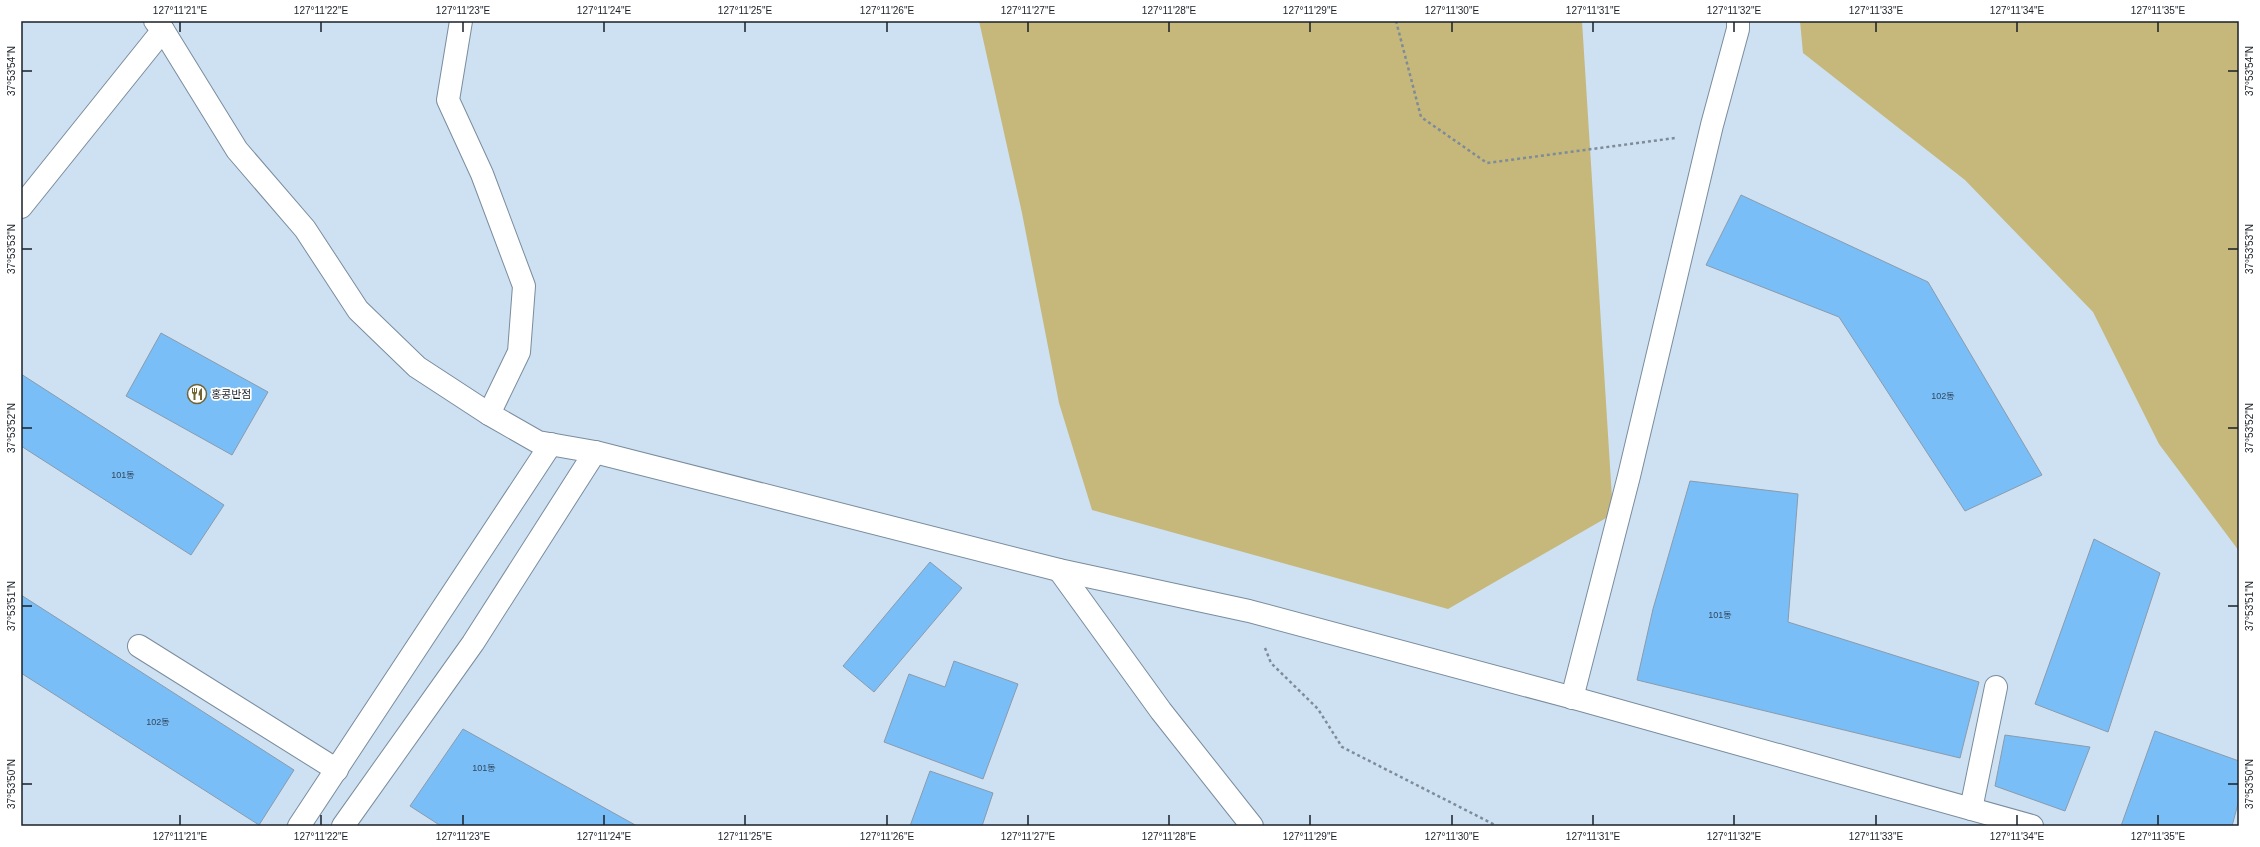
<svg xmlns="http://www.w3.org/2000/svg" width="2260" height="847" font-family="Helvetica,'Noto Sans KR',sans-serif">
	<rect width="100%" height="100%" fill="#cde1f3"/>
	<!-- green -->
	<g fill="#c6b77b">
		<path d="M979,21h603l31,493 -165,95 -356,-99 -33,-107 -37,-190z"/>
		<path d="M1800,21h439v530l-80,-107 -66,-132 -128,-132 -162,-127z"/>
	</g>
	<!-- building -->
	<g fill="#7abef8" stroke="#899bac">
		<path d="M1741,195l187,87 114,193 -77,36 -126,-194 -133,-52z"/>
		<path d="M161,333l107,59 -36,63 -106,-59z"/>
		<path d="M21,374l203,131 -33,50 -170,-109z"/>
		<path d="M1690,481l108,13 -10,128 191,60 -19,76 -323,-78 16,-71z"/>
		<path d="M2094,539l66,34 -52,159 -73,-28z"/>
		<path d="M930,562l32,26 -88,104 -31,-26z"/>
		<path d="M21,595l273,175 -35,55 -238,-152z"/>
		<path d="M954,661l64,23 -35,95 -99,-37 25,-68 36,13z"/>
		<path d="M463,729l174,97h-196l-31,-20z"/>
		<path d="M2155,731l84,30v39l-7,26h-111z"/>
		<path d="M2005,735l85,12 -25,64 -70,-25z"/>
		<path d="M930,771l63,22 -11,33h-72z"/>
	</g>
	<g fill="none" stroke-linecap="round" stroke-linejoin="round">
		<defs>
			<g id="minor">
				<path d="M155,21l8,9 74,120 68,79 53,81 59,57 72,47 49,28 57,10 464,118 190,41 332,89 451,126"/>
				<path d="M461,21l-13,79 34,74 42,112 -5,66 -30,62"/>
				<path d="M21,207l142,-177"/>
				<path d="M1059,570l102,141 91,115"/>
				<path d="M139,646l198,124"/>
				<path d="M1572,698l57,-222 83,-351 26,-96v-8"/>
				<path d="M1971,809l25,-122"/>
				<path d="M299,826l252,-382"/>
				<path d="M343,826l130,-183 122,-191"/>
			</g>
		</defs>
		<!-- minor casing -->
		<use href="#minor" stroke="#7a8c9d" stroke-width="24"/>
		<!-- path -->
		<g stroke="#7e8c99" stroke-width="2.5" stroke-dasharray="3 3" stroke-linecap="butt">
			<path d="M1396,21l25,96 66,46 188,-25"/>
			<path d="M1265,648l6,15 47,46 24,38 155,79"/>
		</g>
		<!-- minor -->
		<use href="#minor" stroke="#fff" stroke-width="22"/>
	</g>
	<!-- ticks -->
	<path fill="none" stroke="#1a2128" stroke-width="1.5" d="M180,22v10M321,22v10M463,22v10M604,22v10M745,22v10M887,22v10M1028,22v10M1169,22v10M1310,22v10M1452,22v10M1593,22v10M1734,22v10M1876,22v10M2017,22v10M2158,22v10M22,71h10M2228,71h10M22,249h10M2228,249h10M22,428h10M2228,428h10M22,606h10M2228,606h10M22,784h10M2228,784h10M180,815v10M321,815v10M463,815v10M604,815v10M745,815v10M887,815v10M1028,815v10M1169,815v10M1310,815v10M1452,815v10M1593,815v10M1734,815v10M1876,815v10M2017,815v10M2158,815v10"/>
	<!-- icons -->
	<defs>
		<symbol id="restaurant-ring" viewBox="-11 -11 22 22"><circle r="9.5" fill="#fff" stroke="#716431" stroke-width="1.5"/><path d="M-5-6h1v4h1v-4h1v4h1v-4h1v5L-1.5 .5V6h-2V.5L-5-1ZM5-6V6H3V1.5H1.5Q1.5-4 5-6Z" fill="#716431"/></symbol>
	</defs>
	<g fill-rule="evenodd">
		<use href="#restaurant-ring" x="186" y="383" width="22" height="22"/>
	</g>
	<g text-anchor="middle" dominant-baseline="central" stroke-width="3.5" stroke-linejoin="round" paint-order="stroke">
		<!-- number labels -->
		<g font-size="9" fill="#32485c">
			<text x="1943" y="396">102동</text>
			<text x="123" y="475">101동</text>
			<text x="1720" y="615">101동</text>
			<text x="158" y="722">102동</text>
			<text x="484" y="768">101동</text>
		</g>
		<!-- poi labels -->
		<g font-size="11" fill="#1a2128" stroke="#fff" text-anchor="start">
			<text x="211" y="394">홍콩반점</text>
		</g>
	</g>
	<!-- border -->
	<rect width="2260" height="847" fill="none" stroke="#ffffff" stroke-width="44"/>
	<rect x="22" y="22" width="2216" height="803" fill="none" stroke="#1a2128" stroke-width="1.5"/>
	<g font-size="10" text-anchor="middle" fill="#1a2128">
		<text x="180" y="14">127°11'21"E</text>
		<text x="321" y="14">127°11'22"E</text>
		<text x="463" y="14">127°11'23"E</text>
		<text x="604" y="14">127°11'24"E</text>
		<text x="745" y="14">127°11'25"E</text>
		<text x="887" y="14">127°11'26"E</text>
		<text x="1028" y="14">127°11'27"E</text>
		<text x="1169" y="14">127°11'28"E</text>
		<text x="1310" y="14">127°11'29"E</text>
		<text x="1452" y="14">127°11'30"E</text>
		<text x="1593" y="14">127°11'31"E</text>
		<text x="1734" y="14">127°11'32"E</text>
		<text x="1876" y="14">127°11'33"E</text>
		<text x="2017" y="14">127°11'34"E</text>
		<text x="2158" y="14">127°11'35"E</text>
		<text transform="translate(11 71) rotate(-90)" y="4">37°53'54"N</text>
		<text transform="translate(2249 71) rotate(-90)" y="4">37°53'54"N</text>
		<text transform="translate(11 249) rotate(-90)" y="4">37°53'53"N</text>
		<text transform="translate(2249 249) rotate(-90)" y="4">37°53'53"N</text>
		<text transform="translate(11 428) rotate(-90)" y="4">37°53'52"N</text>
		<text transform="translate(2249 428) rotate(-90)" y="4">37°53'52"N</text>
		<text transform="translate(11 606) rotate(-90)" y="4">37°53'51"N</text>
		<text transform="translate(2249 606) rotate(-90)" y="4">37°53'51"N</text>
		<text transform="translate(11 784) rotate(-90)" y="4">37°53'50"N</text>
		<text transform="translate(2249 784) rotate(-90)" y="4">37°53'50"N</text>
		<text x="180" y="840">127°11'21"E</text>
		<text x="321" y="840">127°11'22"E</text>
		<text x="463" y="840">127°11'23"E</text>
		<text x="604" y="840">127°11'24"E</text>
		<text x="745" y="840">127°11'25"E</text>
		<text x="887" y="840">127°11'26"E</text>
		<text x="1028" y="840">127°11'27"E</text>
		<text x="1169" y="840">127°11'28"E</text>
		<text x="1310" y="840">127°11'29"E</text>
		<text x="1452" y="840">127°11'30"E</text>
		<text x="1593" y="840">127°11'31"E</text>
		<text x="1734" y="840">127°11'32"E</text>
		<text x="1876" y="840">127°11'33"E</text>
		<text x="2017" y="840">127°11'34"E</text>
		<text x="2158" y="840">127°11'35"E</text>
	</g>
</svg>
